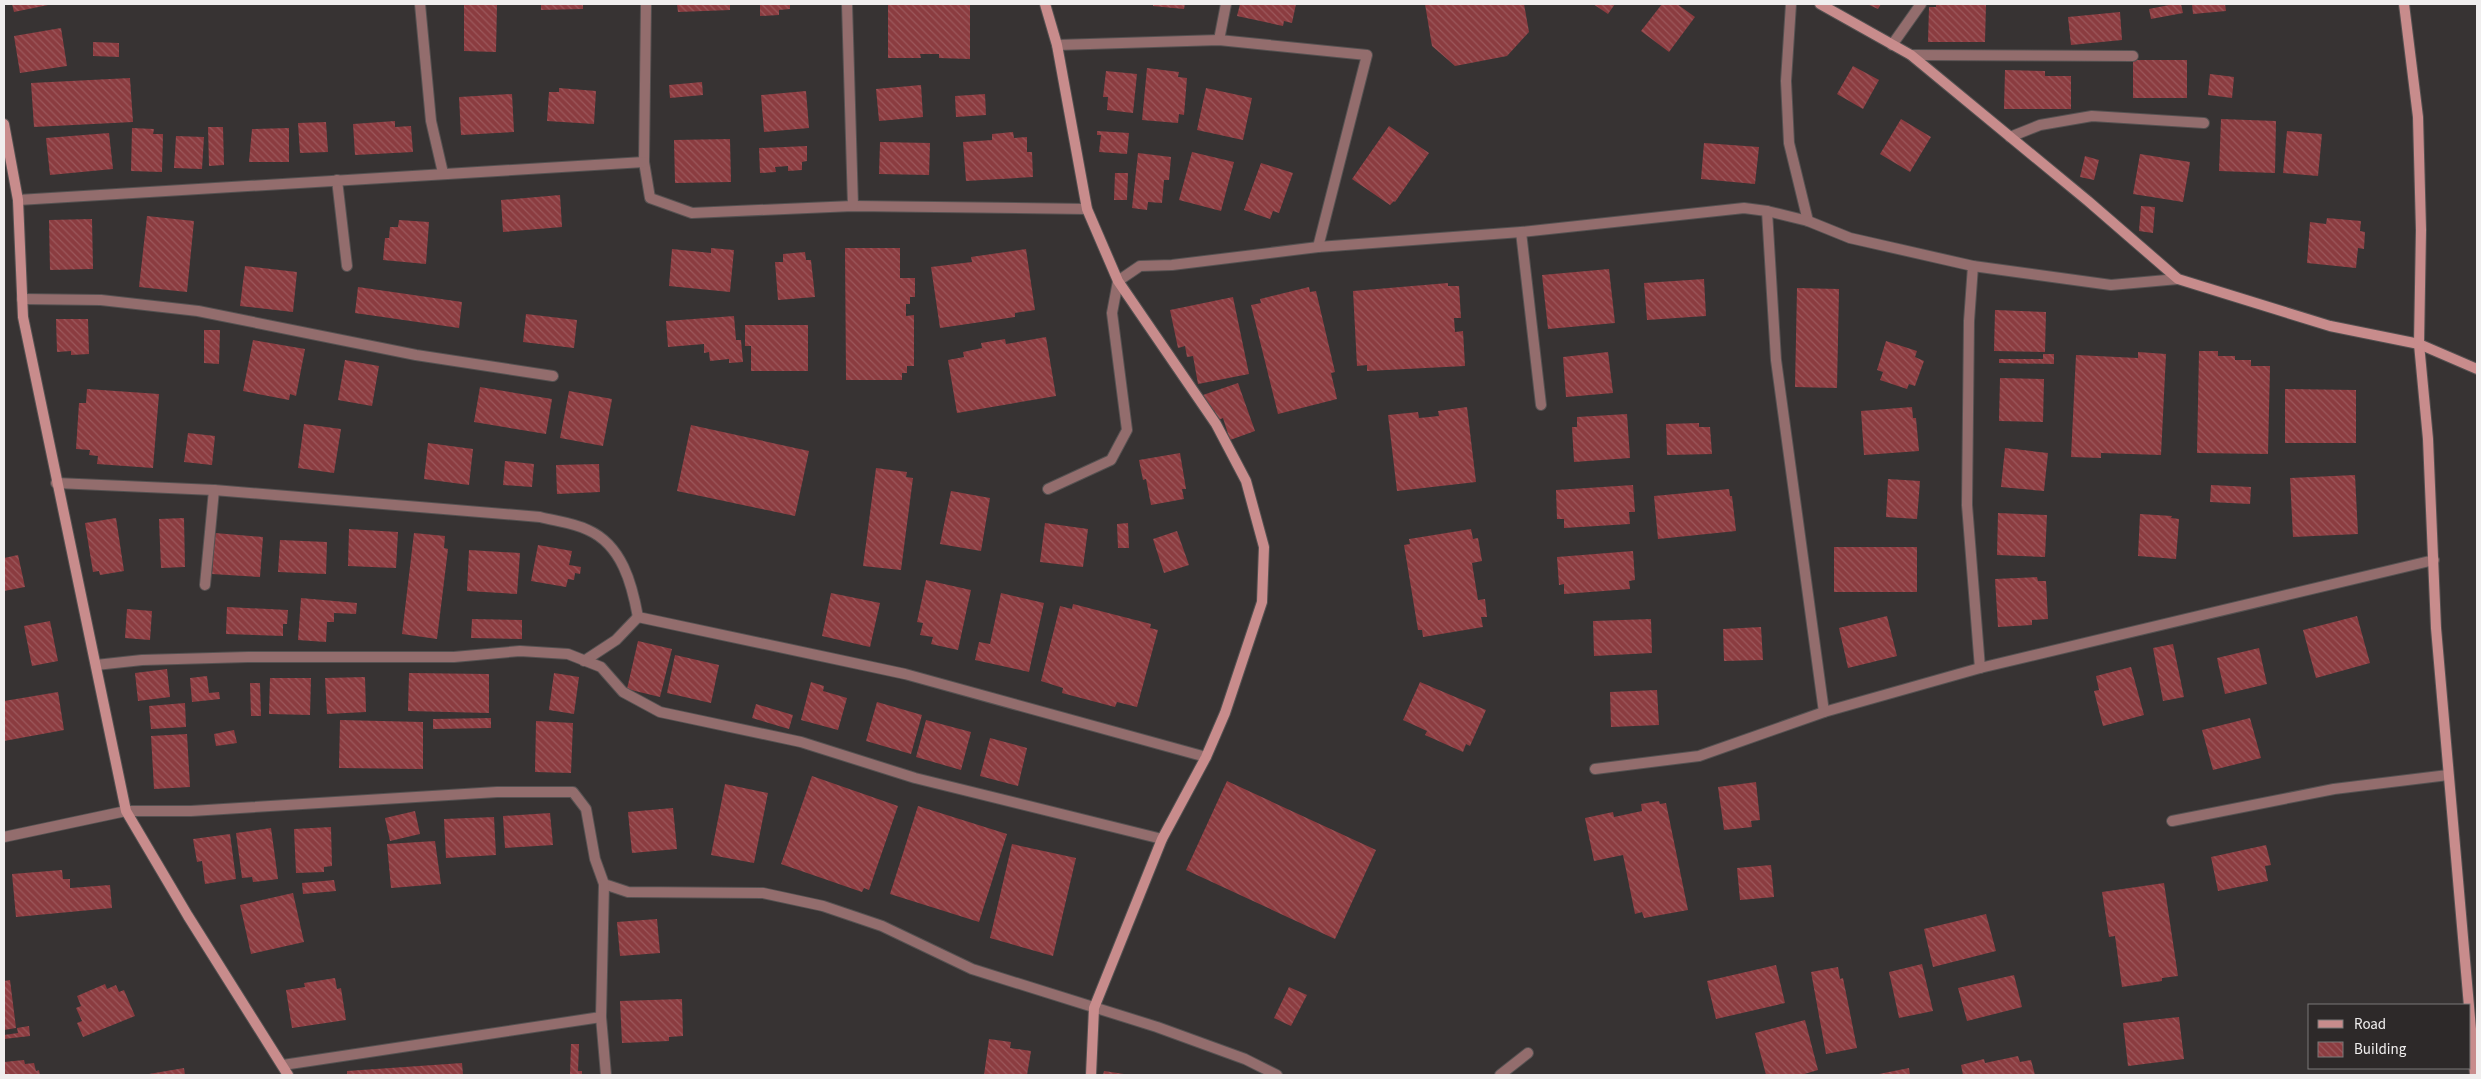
<svg xmlns="http://www.w3.org/2000/svg" width="2481" height="1079" font-family="'Source Sans 3',sans-serif">
	<defs>
		<pattern id="building-back-hatch" width="6" height="6" patternUnits="userSpaceOnUse" patternTransform="scale(1.25)"><rect width="6" height="6" fill="#8b3c40"/><path d="M-1 5l2 2M0 0l6 6M5-1l2 2" fill="none" stroke="#9c585c"/></pattern>
	</defs>
	<rect width="100%" height="100%" fill="#373333"/>
	<!-- building -->
	<g fill="url(#building-back-hatch)">
		<path d="M12,4h36v1l-34,7z"/>
		<path d="M464,4h33l-1,48 -32,-1z"/>
		<path d="M541,4h42v5l-42,1z"/>
		<path d="M677,4h53v6l-52,2z"/>
		<path d="M760,4h30v5l-11,1v5l-19,1z"/>
		<path d="M888,4h82v55l-31,-1v-4h-19l1,4h-33z"/>
		<path d="M1153,4h32l-1,5 -31,-3z"/>
		<path d="M1240,4h56l-4,19 -8,-2 -1,5 -46,-10z"/>
		<path d="M1425,4h99l5,28 -22,24 -52,10 -23,-20z"/>
		<path d="M1593,4h22l-7,10z"/>
		<path d="M1662,4h15l18,13 -26,35 -28,-21z"/>
		<path d="M1867,4h14l-3,5z"/>
		<path d="M1936,4h50l-1,38h-57l1,-35h7z"/>
		<path d="M2174,4h7l2,9 -32,6 -2,-10z"/>
		<path d="M2192,4h33l1,7 -33,3z"/>
		<path d="M2120,12l2,28 -51,5 -3,-28z"/>
		<path d="M61,28l6,38 -47,7 -6,-37z"/>
		<path d="M93,42l26,1v14l-26,-1z"/>
		<rect x="2133" y="60" width="54" height="38"/>
		<path d="M1853,66l26,14 -16,29 -26,-15z"/>
		<path d="M1147,68l32,4 -1,5 9,1 -3,37 -5,-1 -1,9 -36,-3z"/>
		<path d="M2005,70l40,1v5h26v33h-67z"/>
		<path d="M1106,71l31,3 -4,39 -26,-3 1,-13h-5z"/>
		<path d="M2210,74l24,3 -2,21 -24,-3z"/>
		<path d="M130,78l3,44 -99,5 -3,-44z"/>
		<path d="M702,82l1,13 -33,3 -1,-13z"/>
		<path d="M921,85l2,32 -44,4 -3,-32z"/>
		<path d="M559,88l37,3 -2,33 -47,-3 2,-29h10z"/>
		<path d="M1206,88l46,10 -9,42 -46,-10z"/>
		<path d="M806,91l3,37 -45,4 -3,-37z"/>
		<path d="M512,94l2,38 -53,3 -2,-38z"/>
		<path d="M985,94l1,21 -30,2 -1,-21z"/>
		<path d="M1901,119l30,18 -21,35 -30,-18z"/>
		<path d="M2221,119l55,2 -1,52 -56,-2z"/>
		<path d="M395,121v6l16,-1 2,26 -58,3 -2,-31z"/>
		<path d="M326,122l2,30 -28,1 -2,-30z"/>
		<path d="M1389,126l40,27 -34,49 -1,-1 -4,4 -38,-26z"/>
		<path d="M208,127h15l1,38 -15,1z"/>
		<path d="M132,128l22,1 -1,5h10l-1,38 -31,-1z"/>
		<path d="M289,128v34h-40l3,-33z"/>
		<path d="M1097,131l32,2 -2,21 -28,-2 2,-17h-4z"/>
		<path d="M2287,131l35,3 -4,42 -35,-3z"/>
		<path d="M1013,132l1,6 13,-1v15h5l1,25 -67,4 -3,-39 29,-2v-6z"/>
		<path d="M109,133l4,36 -63,6 -4,-37z"/>
		<path d="M176,136l28,1 -2,32 -28,-1z"/>
		<path d="M730,139l1,43 -56,1 -1,-43z"/>
		<path d="M880,142l50,1 -1,32 -50,-1z"/>
		<path d="M1704,143l55,4 -4,37 -54,-5z"/>
		<path d="M807,146v15l-5,1v8l-14,1v-5l-13,1 1,5 -16,1 -1,-25z"/>
		<path d="M1192,152l42,10 -13,49 -42,-11z"/>
		<path d="M1138,153l33,4 -2,23h-5l-2,23 -14,-1 -1,8 -15,-2z"/>
		<path d="M2140,154l50,8 -7,40 -50,-8z"/>
		<path d="M2085,156l14,4 -5,20 -14,-3z"/>
		<path d="M1261,163l32,10 -14,40 -6,-2 -3,8 -26,-9z"/>
		<path d="M1115,173h13l-1,27h-13z"/>
		<path d="M560,195l2,32 -59,5 -2,-32z"/>
		<path d="M2141,206l14,1 -2,26 -14,-2z"/>
		<path d="M147,216l47,5 -7,71 -48,-5z"/>
		<path d="M2327,218l34,3 -1,10 5,1 -1,17 -6,-1 -2,20 -49,-5 3,-41 16,2z"/>
		<path d="M92,219l1,50 -43,1 -1,-50z"/>
		<path d="M399,220l30,2 -3,42 -43,-4 2,-22h4l1,-11h8z"/>
		<path d="M711,248l23,2 -4,42 -61,-6 3,-37 39,4z"/>
		<path d="M845,248h55v30h15v19h-5v7h-4v12l8,-1v51h-7v7h-5v7h-56z"/>
		<path d="M1026,249l9,61 -20,3v4l-75,11 -9,-61 41,-5 -1,-5z"/>
		<path d="M805,252l1,8h5l4,37 -37,3 -3,-38h8v-8z"/>
		<path d="M245,266l52,6 -4,40 -53,-6z"/>
		<path d="M1609,269l6,54 -67,6 -6,-54z"/>
		<path d="M1704,279l2,37 -59,4 -3,-37z"/>
		<path d="M1448,283v3h11l2,32h-7l1,14 8,-1 2,35 -98,5v-6l-10,1 -4,-75z"/>
		<path d="M358,287l104,15 -3,26 -104,-15z"/>
		<path d="M1309,287l1,5 6,-1 19,81 -4,1 6,26 -59,15 -27,-109 10,-2 -1,-4z"/>
		<path d="M1797,288l42,1 -2,99 -42,-1z"/>
		<path d="M1233,297l16,77 -51,10 -5,-28 -6,1 -2,-11 -7,2 -8,-38z"/>
		<path d="M1995,310l51,2 -1,40 -51,-1z"/>
		<path d="M526,314l51,6 -3,28 -51,-6z"/>
		<path d="M734,316l2,24h5l2,22 -14,1v-4l-19,2 -1,-9 -5,1v-9l-36,3 -2,-26z"/>
		<path d="M56,319h32l1,35 -18,1v-4l-14,1z"/>
		<path d="M745,325h63v46h-57v-25h-6z"/>
		<path d="M204,330h16l-1,34 -15,-1z"/>
		<path d="M1046,337l10,59 -99,17 -9,-53 16,-3 -1,-5 19,-4 -1,-5 24,-4 1,5z"/>
		<path d="M253,340l52,9 -9,47 -6,-2 -1,6 -46,-9z"/>
		<path d="M1886,341l31,10 -2,6 9,4 -9,25 -6,-2 -2,5 -27,-9 3,-8 -6,-2z"/>
		<path d="M2199,351h19v5h17v4h16v6h19l-2,88 -71,-1z"/>
		<path d="M1608,352l5,41 -47,4 -3,-40z"/>
		<path d="M2138,352l28,2 -5,101 -60,-2v5l-30,-1 5,-102 62,3z"/>
		<path d="M2043,354h11v10l-55,-1v-4h44z"/>
		<path d="M345,360l34,6 -7,40 -34,-6z"/>
		<path d="M2000,378l44,1 -1,43 -44,-1z"/>
		<path d="M1238,383l17,48 -25,9 -7,-22 -5,2 -4,-10 -5,2 -6,-17z"/>
		<path d="M480,387l72,12 -6,35 -72,-12z"/>
		<path d="M87,389l72,5 -6,74 -56,-4 1,-8 -9,-1 1,-5 -14,-1 3,-46h7z"/>
		<path d="M2285,389l71,1v53h-71z"/>
		<path d="M569,391l43,8 -9,47 -43,-8z"/>
		<path d="M1467,407l9,75 -79,9 -9,-76 30,-3 1,6 20,-2 -1,-5z"/>
		<path d="M1912,407l1,11h3l3,33 -55,4 -3,-44z"/>
		<path d="M1627,414l3,44 -56,4 -2,-35h5v-10z"/>
		<path d="M1699,423v4h11l2,27 -45,1 -1,-31z"/>
		<path d="M304,424l37,5 -7,44 -36,-5z"/>
		<path d="M691,425l118,26 -14,65 -118,-25z"/>
		<path d="M188,433l27,3 -3,29 -28,-3z"/>
		<path d="M428,443l45,6 -4,36 -45,-6z"/>
		<path d="M2005,448l43,5 -4,38 -43,-4z"/>
		<path d="M1180,453l6,36h-4l2,10 -33,6 -5,-26 -3,1 -4,-20z"/>
		<path d="M505,461l29,3 -2,23 -29,-2z"/>
		<path d="M599,464l1,28 -43,2 -1,-29z"/>
		<path d="M876,468l31,4 -1,5 7,1 -12,92 -38,-4z"/>
		<path d="M2355,475l3,59 -65,3 -3,-59z"/>
		<path d="M1888,479l32,2 -3,38 -31,-2z"/>
		<path d="M1633,485l2,27h-6l1,12 -66,4v-9h-7l-1,-29z"/>
		<path d="M2211,485l40,2 -1,17 -40,-2z"/>
		<path d="M1729,489l1,7h2l4,35 -78,8 -4,-43z"/>
		<path d="M951,491l39,7 -9,53 -41,-7z"/>
		<path d="M1998,513l49,2 -2,42 -48,-2z"/>
		<path d="M2140,514l32,2 -1,2 8,1 -3,40 -38,-3z"/>
		<path d="M116,518l8,53 -24,4 -1,-4 -6,1 -8,-49z"/>
		<path d="M184,518l1,49 -24,1 -2,-49z"/>
		<path d="M1045,523l43,6 -5,38 -43,-5z"/>
		<path d="M1128,523l1,25h-11l-1,-24z"/>
		<path d="M349,529l49,3 -2,36 -48,-2z"/>
		<path d="M1471,529l2,10 5,-1 4,23 -10,2 6,37 7,-1 2,18h-6l2,10 -60,10 -1,-7h-4l-14,-85 6,-1 -1,-5z"/>
		<path d="M1177,531l12,34 -25,8 -11,-34z"/>
		<path d="M215,533l48,4 -3,40 -48,-3z"/>
		<path d="M414,533l31,3 -1,12 4,1 -11,90 -35,-5z"/>
		<path d="M280,540l47,2 -1,32 -48,-2z"/>
		<path d="M538,545l34,6 -3,14 12,2 -1,7 -5,-1 -1,7 -6,-1 -2,8 -35,-6z"/>
		<rect x="1834" y="547" width="83" height="45"/>
		<path d="M469,550l51,3 -3,41 -50,-3z"/>
		<path d="M1633,551l2,29 -6,1 1,8 -66,5v-10l-5,1 -2,-28z"/>
		<path d="M18,555l7,32 -21,4v-33z"/>
		<path d="M2037,577l1,4h8l2,38 -16,1v5l-34,2 -3,-48z"/>
		<path d="M926,580l45,10 -13,60 -27,-6 2,-7 -13,-2 3,-12 -6,-1z"/>
		<path d="M831,593l49,10 -10,44 -48,-11z"/>
		<path d="M1001,593l43,10 -15,69 -54,-12 4,-18 11,2z"/>
		<path d="M301,598l56,5 -1,11 -22,-1v9h-7l-1,20 -28,-2z"/>
		<path d="M1073,604l78,20 -1,4 8,2 -21,77 -20,-5 -2,5 -53,-14 1,-5 -22,-7 19,-75 12,3z"/>
		<path d="M227,607l61,3 -1,14h-4v12l-57,-2z"/>
		<path d="M127,609l25,2 -2,29 -25,-2z"/>
		<path d="M1887,616l10,40 -49,12 -9,-40z"/>
		<path d="M2357,616l13,47 -54,15 -13,-48z"/>
		<path d="M472,619l50,1v19l-51,-1z"/>
		<path d="M1651,619l1,34 -58,3 -1,-35z"/>
		<path d="M50,621l8,40 -26,5 -8,-40z"/>
		<path d="M1761,627l2,33 -39,1 -1,-32z"/>
		<path d="M638,641l34,8 -12,48 -33,-8z"/>
		<path d="M2173,644l11,53 -21,4 -10,-53z"/>
		<path d="M2259,648l8,36 -42,10 -8,-36z"/>
		<path d="M675,655l44,10 -8,38 -44,-10z"/>
		<path d="M2131,667l13,48 -41,11 -9,-35 5,-1 -3,-14z"/>
		<path d="M167,669l3,28 -32,4 -3,-28z"/>
		<path d="M409,673l80,1v39l-81,-2z"/>
		<path d="M554,673l25,4 -5,37 -25,-4z"/>
		<path d="M207,676l2,17 10,-1 1,7 -28,3 -2,-24z"/>
		<path d="M365,677l1,35 -39,2 -2,-36z"/>
		<path d="M270,678h41l-1,37 -41,-1z"/>
		<path d="M811,682l13,4 -1,5 24,7 -9,32 -37,-10z"/>
		<path d="M1420,682l66,28 -16,36 -4,-2 -3,8 -38,-17 2,-4 -24,-11z"/>
		<path d="M250,683h10l1,33h-10z"/>
		<path d="M1657,690l2,35 -48,2 -1,-35z"/>
		<path d="M58,692l6,38 -60,11v-40z"/>
		<path d="M877,702l45,13 -11,39 -45,-13z"/>
		<path d="M185,703l1,24 -35,2 -2,-23z"/>
		<path d="M756,704l37,11 -4,14 -37,-11z"/>
		<path d="M491,718v10l-58,1v-10z"/>
		<path d="M2250,718l11,40 -48,12 -11,-40z"/>
		<path d="M340,720l83,2v47l-84,-1z"/>
		<path d="M926,720l45,12 -10,38 -45,-13z"/>
		<path d="M536,721l37,2 -2,50 -36,-1z"/>
		<path d="M234,730l3,13 -21,3 -2,-12z"/>
		<path d="M187,734l3,53 -36,2 -3,-53z"/>
		<path d="M990,738l37,10 -9,38 -38,-10z"/>
		<path d="M812,776l86,30 -29,84 -5,-2 -2,4 -81,-28z"/>
		<path d="M1227,781l149,69 -41,89 -149,-69z"/>
		<path d="M1756,782l4,38 -9,1 1,6 -28,3 -6,-43z"/>
		<path d="M725,784l43,9 -14,70 -43,-8z"/>
		<path d="M1659,801l1,3 6,-1 22,107 -44,8 -2,-6 -7,2 -12,-59 -29,6 -9,-43 28,-6 1,5 28,-6 -1,-7z"/>
		<path d="M918,806l89,28 -28,88 -89,-28z"/>
		<path d="M673,808l4,41 -45,4 -4,-41z"/>
		<path d="M415,811l5,23 -30,7 -5,-23z"/>
		<path d="M550,813l3,32 -48,3 -2,-32z"/>
		<path d="M494,817l2,38 -50,3 -2,-39z"/>
		<path d="M331,827l1,39 -8,1v5l-28,1 -2,-44z"/>
		<path d="M271,828l7,51 -25,3 -1,-5 -10,1 -6,-45z"/>
		<path d="M230,834l6,45 -31,5 -3,-23 -5,1 -4,-23z"/>
		<path d="M435,841l6,43 -50,4 -4,-44z"/>
		<path d="M1012,844l64,14 -23,98 -63,-18z"/>
		<path d="M2266,845l5,20 -6,1 3,15 -50,10 -7,-34z"/>
		<path d="M1771,865l3,32 -34,3 -3,-32z"/>
		<path d="M62,870l1,9h7v9l40,-3 2,23 -96,9 -4,-43z"/>
		<path d="M334,880l2,11 -33,3 -1,-11z"/>
		<path d="M2164,883l14,93 -16,2v3l-40,6 -7,-51 -6,1 -7,-45z"/>
		<path d="M293,893l11,49 -53,12 -11,-49z"/>
		<path d="M1986,914l10,37 -63,16 -9,-38z"/>
		<path d="M657,919l3,34 -40,3 -3,-34z"/>
		<path d="M1922,964l11,47 -34,7 -10,-46z"/>
		<path d="M1776,965l9,38 -69,16 -9,-38z"/>
		<path d="M1838,967l2,12 3,-1 14,70 -31,6 -15,-82z"/>
		<path d="M2014,975l8,32 -55,14 -9,-33z"/>
		<path d="M335,978l2,11 4,-1 5,32 -54,8 -6,-38 19,-3 -1,-4z"/>
		<path d="M10,980l6,48 -12,2v-49z"/>
		<path d="M105,984l2,5 9,-4 3,7 5,-2 11,26 -52,21 -6,-14 5,-2 -6,-13 5,-2 -4,-10z"/>
		<path d="M1289,987l18,8 -16,31 -17,-8z"/>
		<path d="M682,999l1,37 -14,1v4l-47,2 -2,-42z"/>
		<path d="M2179,1017l5,42 -56,7 -5,-43z"/>
		<path d="M1805,1020l13,50 -17,5h-35l-11,-42z"/>
		<path d="M29,1026l1,10 -26,3v-4l14,-2 -1,-5z"/>
		<path d="M989,1039l22,3 -1,6 21,3 -4,24h-43z"/>
		<path d="M571,1044h8l-1,27h4v4h-12z"/>
		<path d="M2018,1056l2,6 11,-2 4,15h-72l-2,-10 23,-6 1,4z"/>
		<path d="M24,1060l1,4 9,-1 2,8 3,-1 1,5h-36v-13z"/>
		<path d="M462,1063l1,12h-116v-4z"/>
		<path d="M184,1068l1,7h-36v-1z"/>
		<path d="M1909,1068l1,7h-31v-1z"/>
		<path d="M1104,1071l20,3v1h-21z"/>
	</g>
	<g fill="none" stroke-linecap="round" stroke-linejoin="round">
		<defs>
			<g id="street">
				<path d="M420,4l11,117 12,52"/>
				<path d="M646,4l-2,158 6,36 42,15 161,-7 234,3"/>
				<path d="M847,4l6,202"/>
				<path d="M1791,4l-5,77 3,62 19,78"/>
				<path d="M1219,40l7,-36"/>
				<path d="M1057,45l162,-5 148,15 -49,192"/>
				<path d="M1892,45l29,-41"/>
				<path d="M1911,55l222,1"/>
				<path d="M2010,137l30,-12 52,-9 112,7"/>
				<path d="M337,180l10,86"/>
				<path d="M18,200l626,-38"/>
				<path d="M1767,211l9,149 48,352"/>
				<path d="M1521,232l20,173"/>
				<path d="M1973,266l-4,55 -2,184 13,163"/>
				<path d="M22,299l79,1 97,11 218,44 137,21"/>
				<path d="M56,483l158,7 326,27c15,4 34,6 48,13 34,15 44,54 50,87l267,57 301,83"/>
				<path d="M1048,489l63,-29 16,-30 -15,-117 6,-32 22,-15 32,-1 146,-18 203,-15 223,-24 23,3 41,10 42,17 123,28 138,19 67,-6"/>
				<path d="M205,585l9,-95"/>
				<path d="M584,661l32,-21 22,-23"/>
				<path d="M96,665l46,-5 106,-3h206l66,-6 48,3 33,13 22,25 37,20 141,30 114,36 247,61"/>
				<path d="M1595,769l104,-13 125,-44 156,-44 454,-108"/>
				<path d="M2172,821l162,-32 114,-14"/>
				<path d="M4,837l122,-26h65l306,-19h76l13,17 9,50 9,25 24,8 135,1 60,13 59,20 90,43 185,58 88,32 32,16"/>
				<path d="M604,884l-3,133 5,58"/>
				<path d="M283,1065l318,-48"/>
				<path d="M1500,1075l28,-22"/>
			</g>
			<g id="secondary">
				<path d="M1045,4l12,41 30,164 31,72 98,143 30,57 18,66 -2,55 -37,111 -19,44 -44,82 -68,169 -3,67"/>
				<path d="M1820,4l91,51 177,146 90,78 152,47 89,18 58,25"/>
				<path d="M2404,4l14,113 3,113 -2,114 9,95 8,189 39,447"/>
				<path d="M4,124l14,76 5,117 103,494 62,105 100,159"/>
			</g>
		</defs>
		<!-- street casing -->
		<use href="#street" stroke="#555151" stroke-width="12"/>
		<!-- secondary casing -->
		<use href="#secondary" stroke="#555151" stroke-width="12"/>
		<!-- street -->
		<use href="#street" stroke="#936d6d" stroke-width="10"/>
		<!-- secondary -->
		<use href="#secondary" stroke="#c88c8c" stroke-width="10"/>
	</g>
	<!-- border -->
	<rect width="2481" height="1079" fill="none" stroke="#f0eeee" stroke-width="10"/>
	<!-- legend -->
	<rect x="2308" y="1004" width="162" height="65" fill="#2d2929" stroke="#7b7878"/>
	<rect x="2318" y="1020" width="25" height="8" fill="#c88c8c" stroke="#7b7878"/>
	<text x="2354" y="1029" font-size="15" fill="#f0eeee">Road</text>
	<rect x="2318" y="1042" width="25" height="15" fill="url(#building-back-hatch)" stroke="#7b7878"/>
	<text x="2354" y="1054" font-size="15" fill="#f0eeee">Building</text>
</svg>
